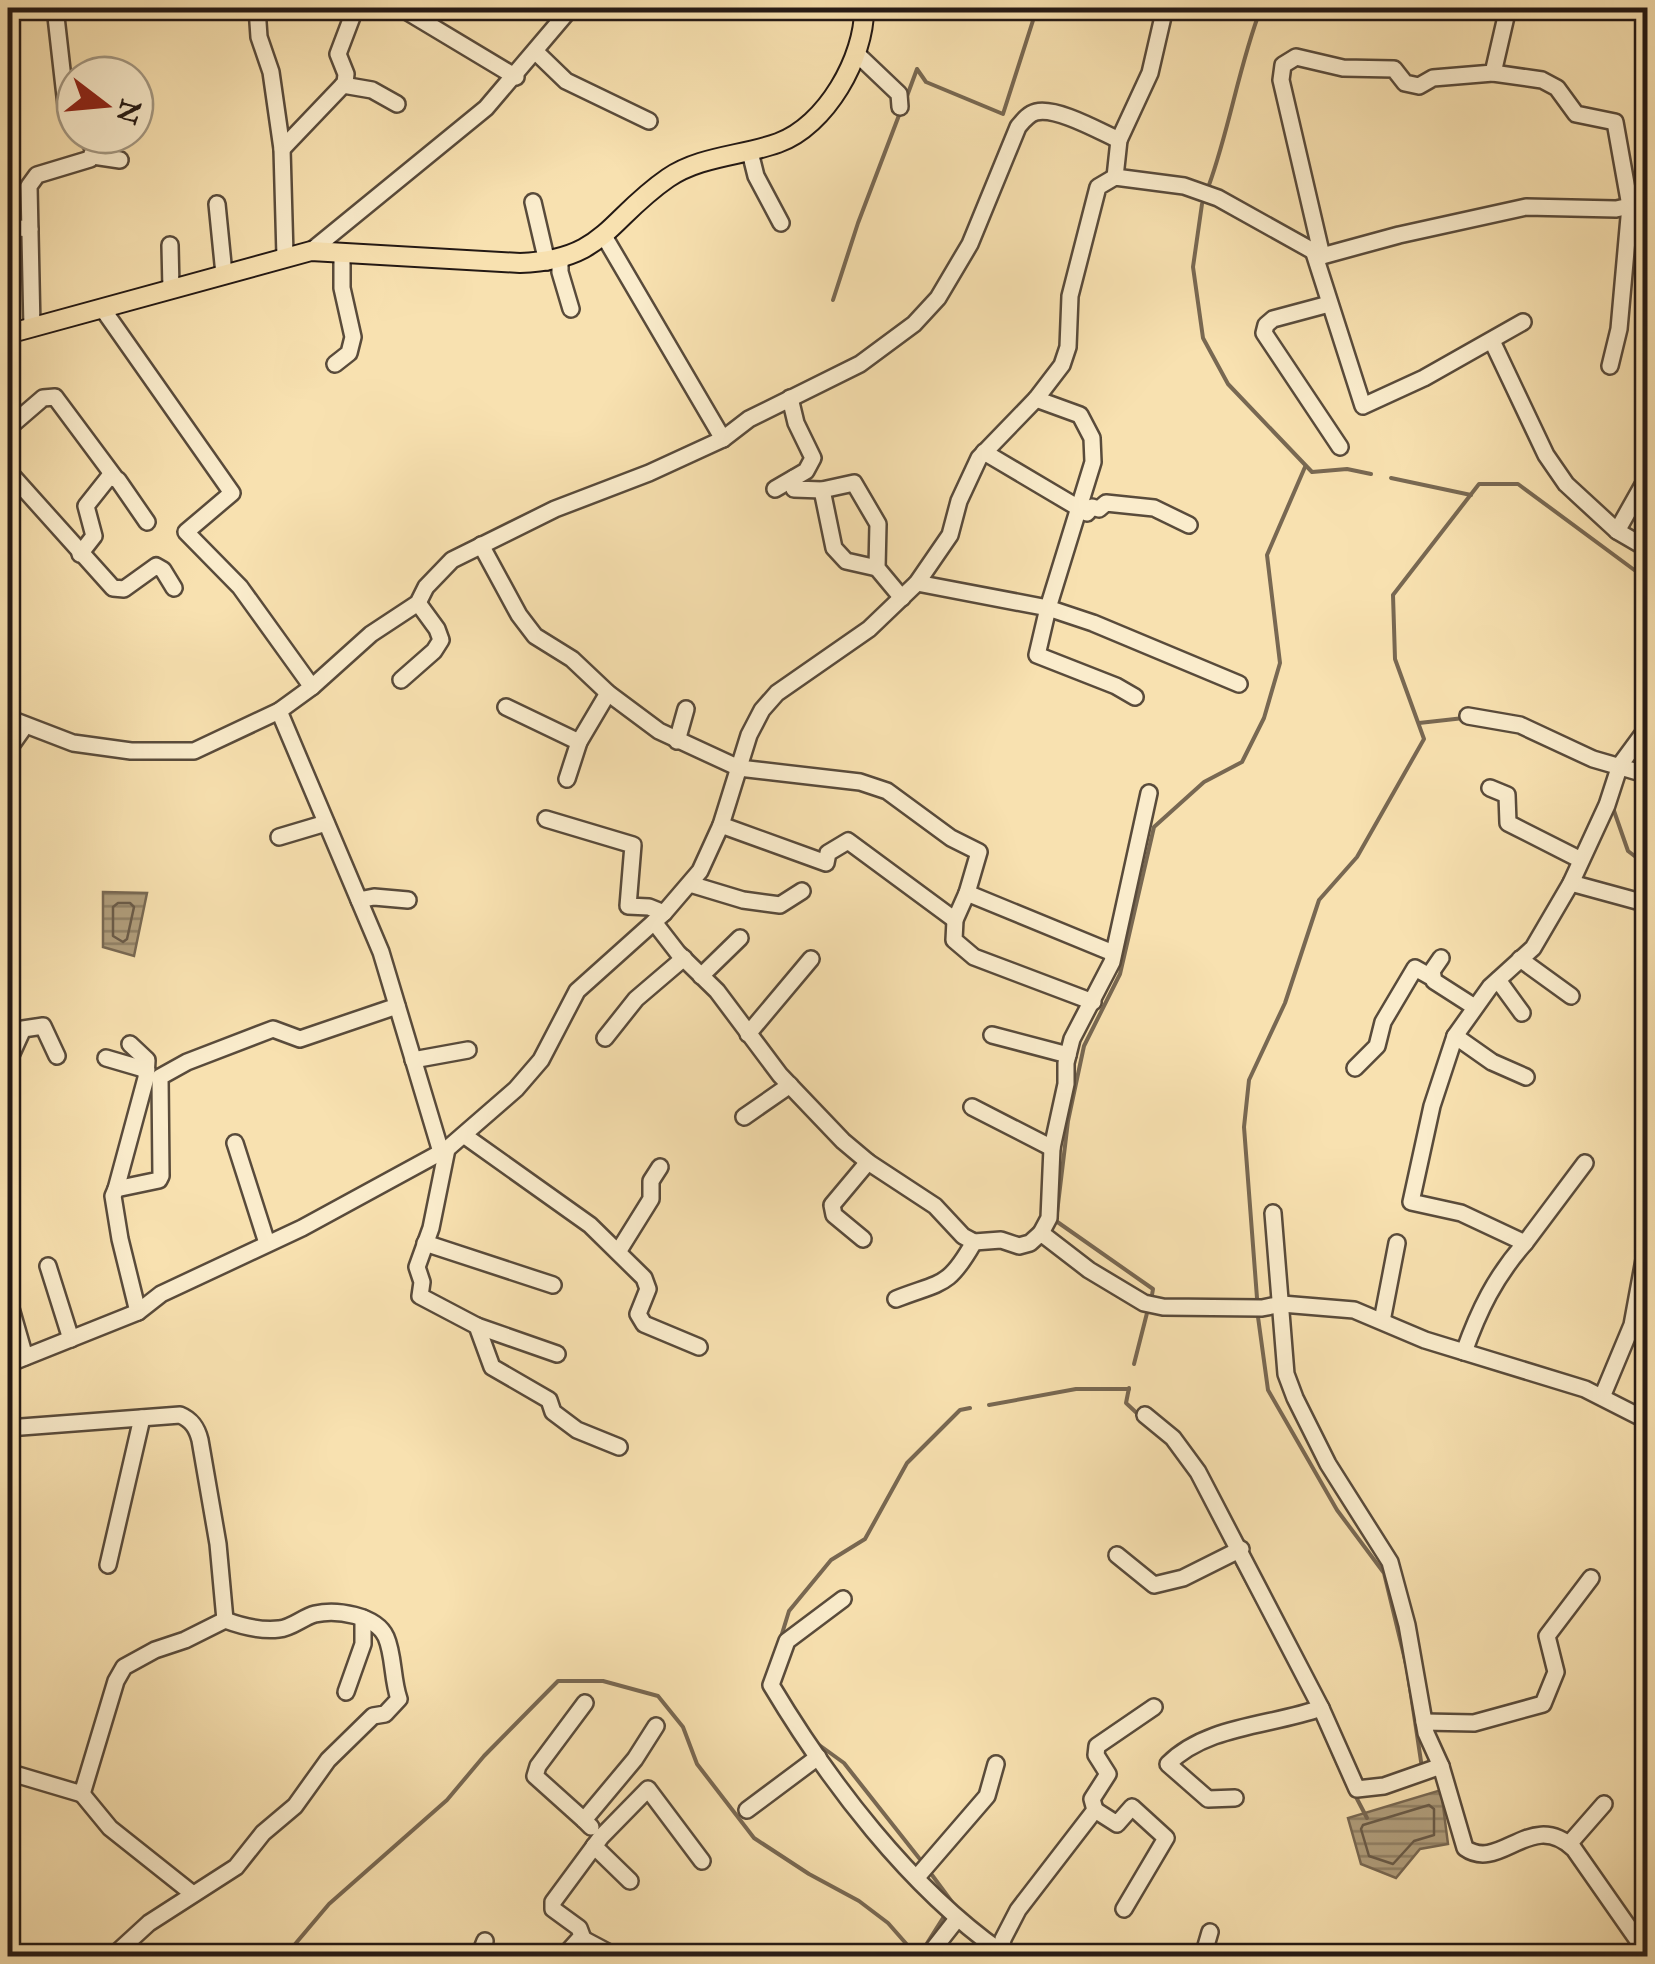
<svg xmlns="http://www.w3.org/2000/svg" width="1655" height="1964" font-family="'IM FELL Great Primer',serif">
	<defs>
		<pattern id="water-rules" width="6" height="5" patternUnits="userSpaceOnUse" patternTransform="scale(2.5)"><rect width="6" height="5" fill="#b09d7b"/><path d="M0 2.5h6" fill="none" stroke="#8f7f64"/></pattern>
	</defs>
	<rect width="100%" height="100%" fill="#f8e1b0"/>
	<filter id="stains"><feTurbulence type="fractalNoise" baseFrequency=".002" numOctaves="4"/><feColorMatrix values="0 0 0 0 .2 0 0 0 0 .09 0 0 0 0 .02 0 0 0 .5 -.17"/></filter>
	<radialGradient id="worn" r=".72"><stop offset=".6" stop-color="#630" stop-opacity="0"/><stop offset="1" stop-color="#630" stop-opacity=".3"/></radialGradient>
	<!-- water -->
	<g fill="url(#water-rules)" stroke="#786852" stroke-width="2.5">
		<path d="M103,892l44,1 -13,63 -31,-9z"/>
		<path d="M1441,1790l7,54 -28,5 -24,29 -35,-14 -13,-46z"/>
	</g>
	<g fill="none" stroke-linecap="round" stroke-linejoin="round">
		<!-- shore -->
		<g stroke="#6a5b48" stroke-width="2.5">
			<path d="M118,903h12l4,4 -7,32 -4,3 -10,-6v-29z"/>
			<path d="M1429,1805l5,4v26l-20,6 -21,23 -24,-8 -8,-27 2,-4z"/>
		</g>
		<!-- stream -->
		<g stroke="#786852" stroke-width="4">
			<path d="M907,96l10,-27 9,13 77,32 34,-106"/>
			<path d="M1209,185c21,-58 30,-120 52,-177"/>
			<path d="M1202,204l-9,63 10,71 25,46 84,88 35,-3 24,5"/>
			<path d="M833,300l25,-77 43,-113"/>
			<path d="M1391,478l80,17"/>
			<path d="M1419,723l45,-5"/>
			<path d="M1613,808l15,43 17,13 -3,20 6,2"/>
			<path d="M1152,1295l1,-6 -97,-68 12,-100 16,-75 36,-72 34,-147 50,-45 38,-20 22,-44 16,-55 -13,-108 38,-88"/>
			<path d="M1257,1298l-13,-171 5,-47 36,-77 34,-103 38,-43 67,-118 -29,-80 -2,-64 86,-111h39l119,88 11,1"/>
			<path d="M1258,1317l10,73 69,120 47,63 23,95 15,100"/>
			<path d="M1134,1364l13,-51"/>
			<path d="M1129,1388l-3,15 15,14"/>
			<path d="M989,1405l87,-16h53"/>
			<path d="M1236,1562l40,75"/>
			<path d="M781,1637l8,-26 42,-51 34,-21 42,-76 53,-53 10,-2"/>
			<path d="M1318,1719l20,46"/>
			<path d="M815,1742l29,21 75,95"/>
			<path d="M1355,1795l12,23"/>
			<path d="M932,1875l20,27"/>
			<path d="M285,1956l44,-52 118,-104 37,-44 74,-75h45l55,15 25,31 14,37 57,74 55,36 50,27 29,22 29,33"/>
			<path d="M919,1956l24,-38"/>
		</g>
		<defs>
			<g id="minor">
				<path d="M55,8l11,97 9,16"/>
				<path d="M257,8l2,29 12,35 11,77 3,107"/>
				<path d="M401,8l115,69"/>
				<path d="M536,52l30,29 83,40"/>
				<path d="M857,54l42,40 1,13"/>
				<path d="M1493,73l49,7 15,8 19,26 39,8 15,84 -11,123 -9,37"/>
				<path d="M343,85l29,5 25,14"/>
				<path d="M282,149l63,-66 1,-9 -8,-20 14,-37 -10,-9"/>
				<path d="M750,152l6,24 25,47"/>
				<path d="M93,156l27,4"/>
				<path d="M1115,177l4,-37 31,-67 15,-65"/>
				<path d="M533,202l14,60"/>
				<path d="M217,204l7,70"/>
				<path d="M8,227l22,2"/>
				<path d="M604,236l119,203"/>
				<path d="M170,245l1,44"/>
				<path d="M311,251l175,-143 85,-100"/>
				<path d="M1314,253l49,153 61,-28 99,-56"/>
				<path d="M1322,256l-41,-176 2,-15 13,-8 47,11 51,1 11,14 14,3 14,-8 60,-5 15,-65"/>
				<path d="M560,259v13l11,37"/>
				<path d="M1329,304l-56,15 -7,6 -2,8 76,114"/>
				<path d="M102,308l130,185 -46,39 54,55 72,100"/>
				<path d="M32,328l-3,-142 8,-11 53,-16 4,-10 -9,-14"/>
				<path d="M1492,341l54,114 20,29 51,47"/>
				<path d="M335,364l14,-11 4,-16 -11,-49v-35"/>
				<path d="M1036,399l44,16 12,23 1,24 -45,146 -11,47 79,31 19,11"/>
				<path d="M14,423l29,-25 12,-1 61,82"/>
				<path d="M984,452l103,61 5,-6 7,2 7,-6 48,5 35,17"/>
				<path d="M8,471l105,117 11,1 32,-23 7,4 11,18"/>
				<path d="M1648,476l-31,55 31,18"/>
				<path d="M794,478v11l28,1 32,-7 24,41 -1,44 25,30"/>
				<path d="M775,489l31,-18 7,-13 -17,-35 -6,-25"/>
				<path d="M822,490l12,58 12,13 31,7"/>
				<path d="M481,545l38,70 16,21 37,23 36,34 51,38 80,37 121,14 27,9 64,47 28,14 -12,41"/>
				<path d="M80,554l14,-18 -8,-30 23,-29 9,3 29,42"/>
				<path d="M917,583l131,25 45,15 146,61"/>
				<path d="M401,680l33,-29 7,-11 -4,-11 -19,-26"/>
				<path d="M506,707l73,35"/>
				<path d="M279,711l102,241 60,200"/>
				<path d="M1468,716l52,9 73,34 55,16"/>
				<path d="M8,718l65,25 58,8h63l85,-40 33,-24 59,-53 47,-31 8,-16 26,-27 103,-51 94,-36 74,-34 26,-20 111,-55 54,-40 24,-26 32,-54 48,-117c5,-6 10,-13 18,-15 21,-5 63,19 83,28"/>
				<path d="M677,741l9,-32"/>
				<path d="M8,750l17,-24"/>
				<path d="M567,779l12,-37 29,-49"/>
				<path d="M1490,788l17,7 1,28 71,36"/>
				<path d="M546,819l87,26 -5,61 21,1 15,6"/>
				<path d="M721,825l105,38 2,-10 20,-12 107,79"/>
				<path d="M279,837l47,-14"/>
				<path d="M1571,883l77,21"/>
				<path d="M690,884l53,16 37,5 22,-14"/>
				<path d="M359,900l15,-3 34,3"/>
				<path d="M654,922l24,31 39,38 63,84 63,66 25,21 67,44 28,30 11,6 27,-2 18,6 11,-3 11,-10 48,37 55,33 19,4 99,1 20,-4 72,6 71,30 160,49 63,32"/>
				<path d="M1441,958l-9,13 2,10 39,25"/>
				<path d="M1520,959l51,37"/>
				<path d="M701,976l39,-38"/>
				<path d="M1498,980l24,33"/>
				<path d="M1093,1002l-119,-45 -20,-17 1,-20 12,-27 146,60"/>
				<path d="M748,1034l63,-75"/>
				<path d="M992,1035l76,20"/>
				<path d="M1455,1036l37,26 34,15"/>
				<path d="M605,1038l31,-39 48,-41"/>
				<path d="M106,1058l41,12"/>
				<path d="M413,1060l55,-10"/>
				<path d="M8,1062l15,-33 20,-3 14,30"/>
				<path d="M1355,1068l22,-22 6,-24 32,-54 16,9"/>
				<path d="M972,1107l80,41"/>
				<path d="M744,1117l46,-32"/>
				<path d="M465,1136l125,89 54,53 4,11 -10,25 6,10 55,23"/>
				<path d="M235,1143l32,100"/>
				<path d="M447,1149l-16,79 -14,39 5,15 -2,14 57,30 15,41 57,33 4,12 24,18 42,17"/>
				<path d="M116,1189l30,-111 1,-18 -17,-16"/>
				<path d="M1273,1213l13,161 9,24 33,66 62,98 17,63 19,108 15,33 24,82c35,25 66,-40 109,1l74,106"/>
				<path d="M1041,1233l8,-15 3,-70 14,-64v-21l6,-24 40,-77 37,-169"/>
				<path d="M863,1239l-29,-24 -2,-10 36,-43"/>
				<path d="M425,1243l128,42"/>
				<path d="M1525,1243l60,-80"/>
				<path d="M618,1252l33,-53v-18l9,-14"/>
				<path d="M48,1266l23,73"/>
				<path d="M8,1298l17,59"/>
				<path d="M896,1299c46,-18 52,-11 78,-57"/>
				<path d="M138,1312l-18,-73 -7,-43 3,-7 43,-9 2,-4 -1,-99 27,-15 86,-33 27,10 97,-33"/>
				<path d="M1382,1321l15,-78"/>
				<path d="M477,1326l80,28"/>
				<path d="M1464,1352c15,-42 31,-75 61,-109l-64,-30 -50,-11 21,-96 23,-70 35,-49 43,-39 38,-65 36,-78 13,-40 28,-38"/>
				<path d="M8,1364l130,-52 23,-18 141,-66 145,-79 69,-60 25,-29 36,-69 87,-78 36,-42 21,-46 28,-90 13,-25 15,-17 92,-64 48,-46 33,-48 9,-34 20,-43 57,-59 26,-34 6,-18 2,-51 28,-109 17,-10 69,9 34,12 104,58 77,-21 127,-28 90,2 14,-3 18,1"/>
				<path d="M1602,1397l30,-72 16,-87"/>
				<path d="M1145,1415l28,23 25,34 123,236c-50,18 -114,17 -153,56l40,35 27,-1"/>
				<path d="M8,1428l172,-13c12,5 17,13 20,25l18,104 7,76 -40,20 -30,10 -31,17 -8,14 -34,113 -74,-22"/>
				<path d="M1645,1539l3,-4"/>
				<path d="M1117,1555l37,30 29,-7 58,-29"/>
				<path d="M108,1565l34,-147"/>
				<path d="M843,1599l-56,42 -16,44c58,97 138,202 230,267"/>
				<path d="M346,1692l17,-48v-26"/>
				<path d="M1321,1708l36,81 27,-3 57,-20"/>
				<path d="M1424,1722l50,1 69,-19 13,-32 -9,-36 44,-58"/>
				<path d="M82,1794l28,34 83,66"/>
				<path d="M747,1810l71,-53"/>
				<path d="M1095,1810l-3,-11 16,-25 -12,-19 1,-9 57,-39"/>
				<path d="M584,1820l-49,-44 3,-10 47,-63"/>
				<path d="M591,1827l-7,-7 51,-61 21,-33"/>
				<path d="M1569,1844l35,-40"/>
				<path d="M594,1846l36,35"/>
				<path d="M918,1876l69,-80 9,-32"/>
				<path d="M581,1938l34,18"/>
				<path d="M113,1956l36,-33 87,-56 27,-34 32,-27 33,-46 45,-44 12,-2 14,-15c-7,-20 -5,-44 -13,-62 -10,-22 -50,-28 -71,-23 -12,3 -23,14 -36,15 -18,2 -38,-3 -54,-9"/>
				<path d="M479,1956l6,-15"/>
				<path d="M564,1956l18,-20 -3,-8 -26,-19v-7l48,-65 47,-48 54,72"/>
				<path d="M928,1956l29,-37"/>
				<path d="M1006,1956l-5,-4 2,-13 15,-29 77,-100 22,14 15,-17 34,31 -42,71"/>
				<path d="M1203,1956l7,-24"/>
			</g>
			<path id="major" d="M8,334l303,-83 209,12c85,-3 87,-43 148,-85 32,-22 74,-22 110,-35 48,-17 87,-86 86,-135"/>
		</defs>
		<!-- minor casing -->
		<use href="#minor" stroke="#594b3b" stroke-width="20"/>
		<!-- major casing -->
		<use href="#major" stroke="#241914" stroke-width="22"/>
		<!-- minor -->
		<use href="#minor" stroke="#faeccc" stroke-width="15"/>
		<!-- major -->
		<use href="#major" stroke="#f8e1b0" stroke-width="18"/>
	</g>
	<!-- margin -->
	<rect width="1655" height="1964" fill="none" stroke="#f8e1b0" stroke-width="40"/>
	<rect x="10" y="10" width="1635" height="1944" fill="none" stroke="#241914" stroke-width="5"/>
	<rect x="20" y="20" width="1615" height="1924" fill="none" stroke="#241914" stroke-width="2.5"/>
	<!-- north arrow -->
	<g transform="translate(105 105) rotate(106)"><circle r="48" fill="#faeccc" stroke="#a49882" stroke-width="2.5"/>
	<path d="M0-8L18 38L0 25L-18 38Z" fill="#8f2418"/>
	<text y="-15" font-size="28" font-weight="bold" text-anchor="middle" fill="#241914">N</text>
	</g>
	<rect width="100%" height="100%" filter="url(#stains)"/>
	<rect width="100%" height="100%" fill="url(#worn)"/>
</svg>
